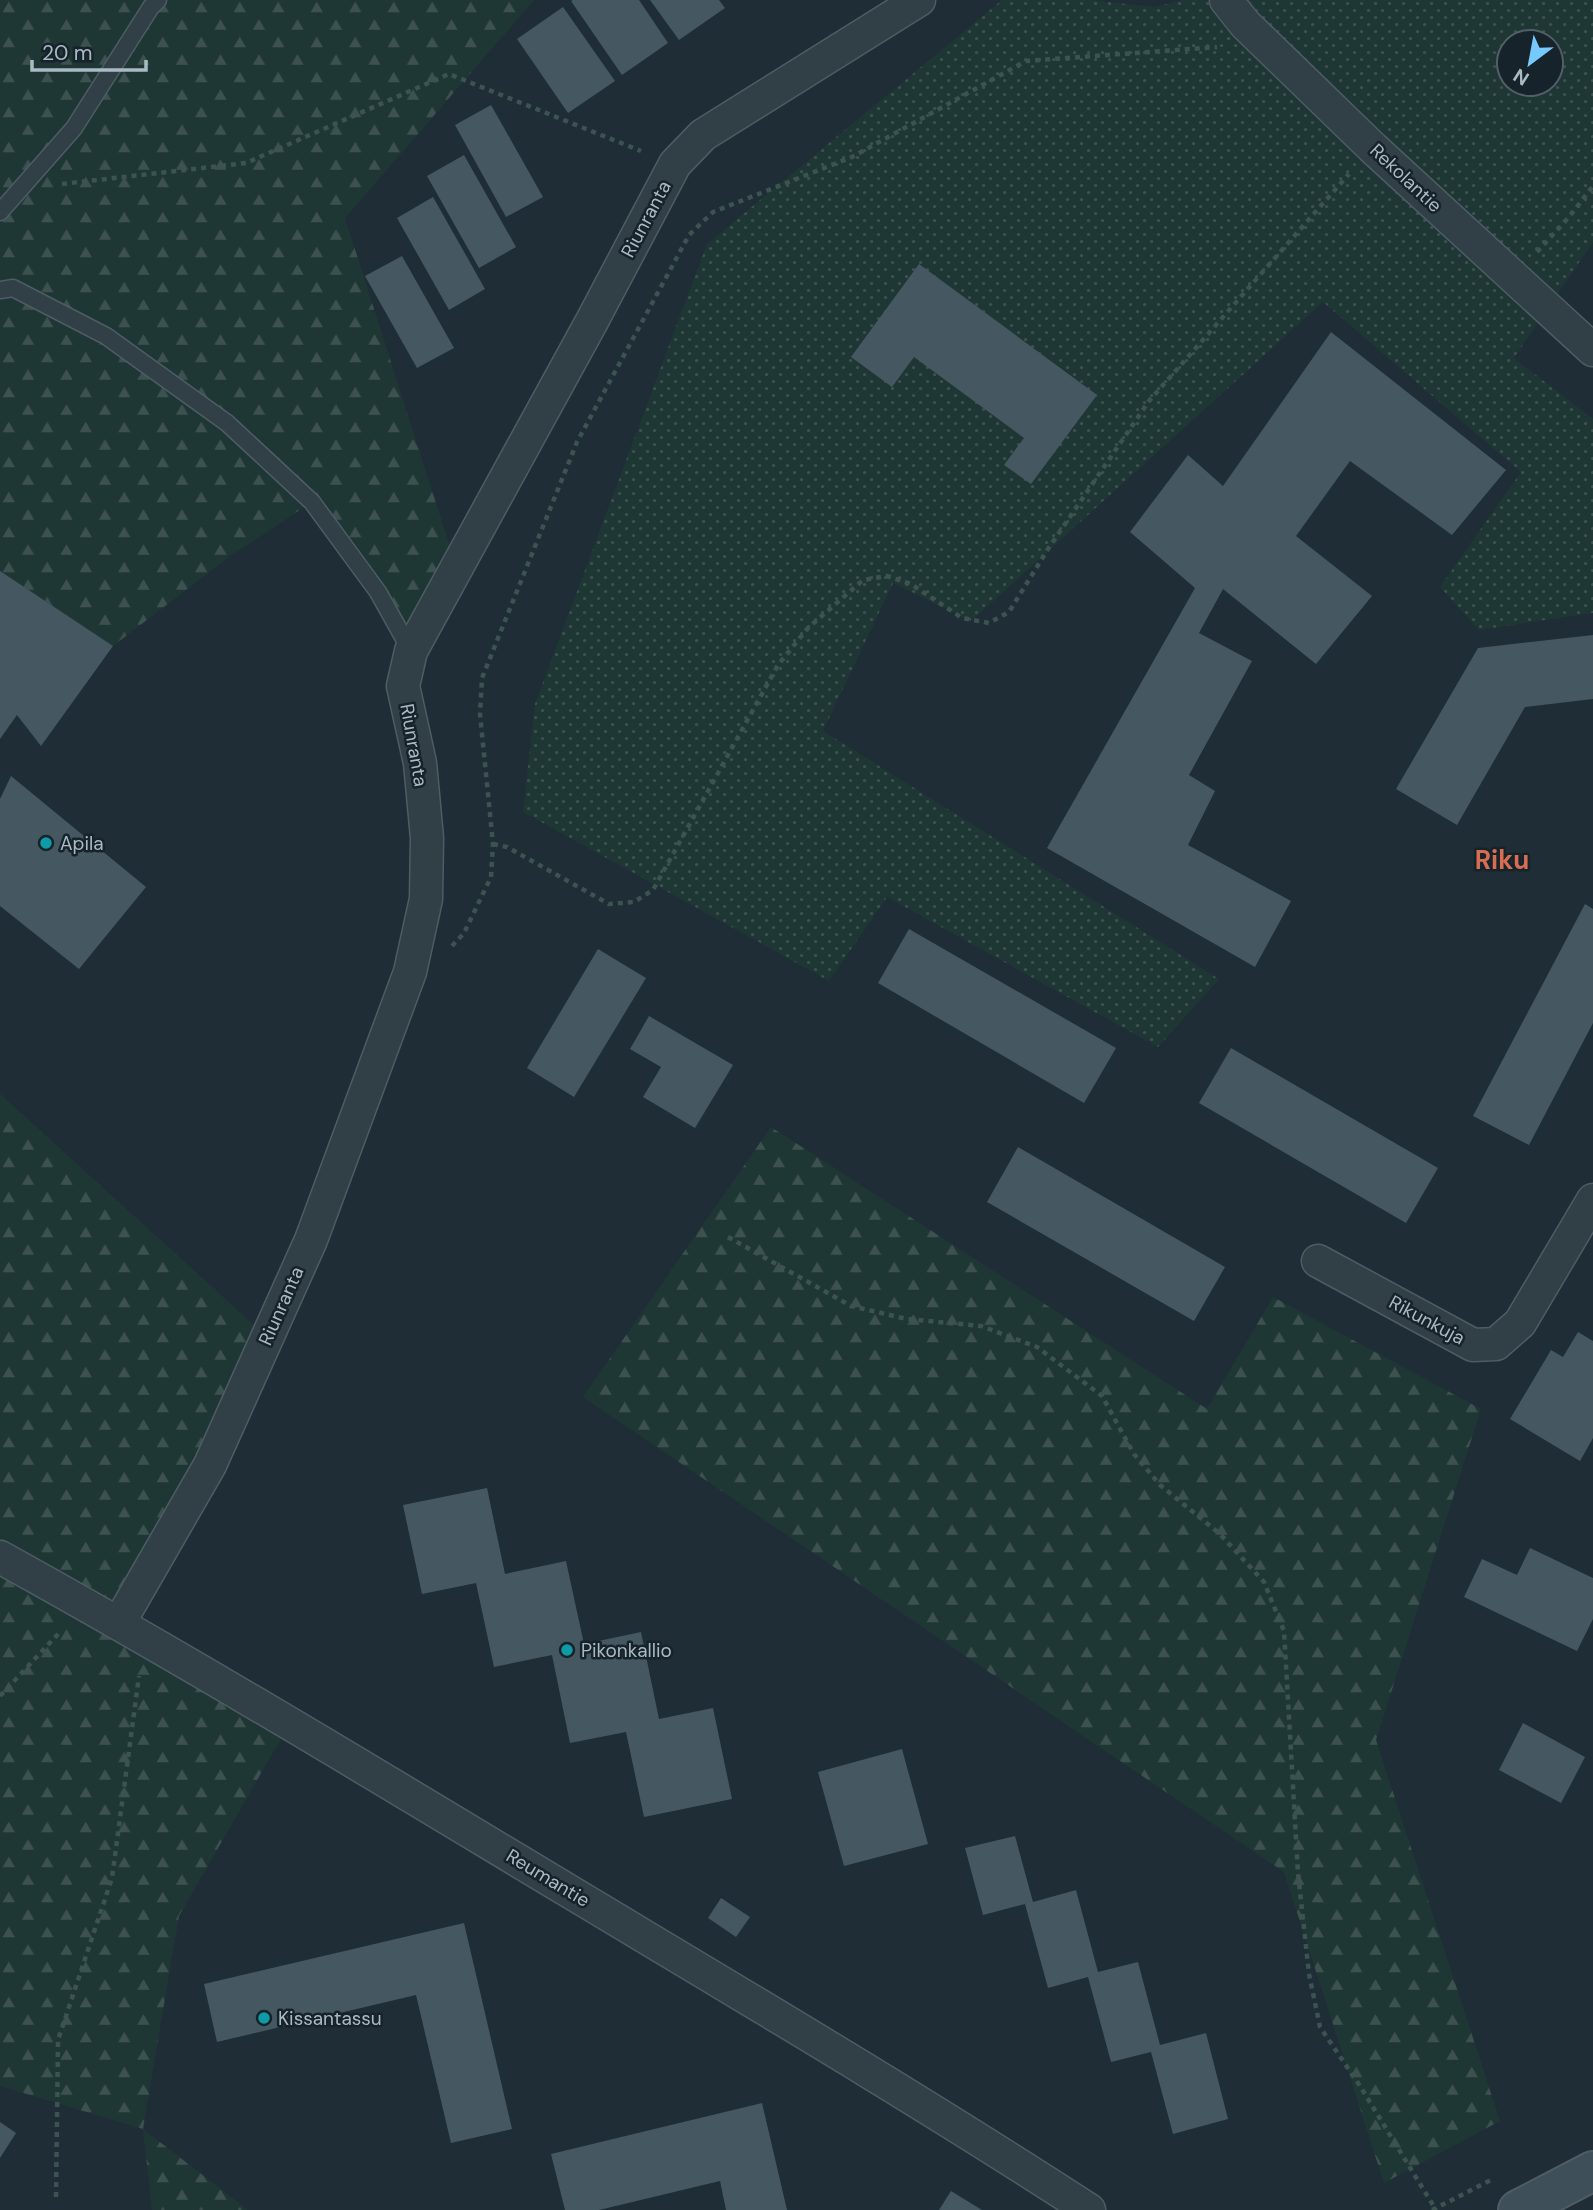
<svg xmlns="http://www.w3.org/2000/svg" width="1593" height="2210" font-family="'DM Sans',sans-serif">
	<defs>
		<pattern id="grass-dots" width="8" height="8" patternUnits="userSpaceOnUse" patternTransform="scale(1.75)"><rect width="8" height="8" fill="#1f3734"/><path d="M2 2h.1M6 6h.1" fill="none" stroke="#3d5250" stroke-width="1.8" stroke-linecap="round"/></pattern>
		<pattern id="forest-firs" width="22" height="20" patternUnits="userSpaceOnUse" patternTransform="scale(1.75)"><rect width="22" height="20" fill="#1f3734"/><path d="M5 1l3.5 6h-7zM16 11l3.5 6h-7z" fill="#3d5250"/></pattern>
	</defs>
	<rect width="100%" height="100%" fill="#1e2d36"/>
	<!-- grass -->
	<path fill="url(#grass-dots)" fill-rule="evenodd" d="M1002,0h88l65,7 27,-7h411v242l-79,116 79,61v194l-114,17 -39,-43 81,-115 -198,-170 -352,319 -78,-38 -70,148 396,248 -61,68 -271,-150 -58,84 -306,-169 12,-108 172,-460zM1509,42h42v42h-42z"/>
	<!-- forest -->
	<g fill="url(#forest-firs)">
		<path d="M0,0h534l-189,218 112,351 -46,82 -99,-149 -83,55 -116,89 -113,-75z"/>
		<path d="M0,1094l267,243 -147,283 170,103 -111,193 -36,213 105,81h-96l-9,-81 -143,-43z"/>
		<path d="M771,1127l436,282 66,-112 208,112 -105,331 124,381 -116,62 -100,-311 -701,-475z"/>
	</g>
	<!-- building -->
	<g fill="#455862">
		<path d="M573,0h66l29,43 -46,32 -51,-74z"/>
		<path d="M650,0h69l6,8 -46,32z"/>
		<path d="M563,7l52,74 -47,32 -51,-74z"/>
		<path d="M491,105l52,92 -37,20 -51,-92z"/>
		<path d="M464,155l52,92 -37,21 -52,-92z"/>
		<path d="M433,197l52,92 -36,21 -52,-92z"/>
		<path d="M402,256l52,92 -37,20 -52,-92z"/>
		<path d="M919,264l178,131 -66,89 -27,-19 20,-27 -110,-81 -22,30 -41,-30z"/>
		<path d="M1331,332l175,138 -54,65 -102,-74 -54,75 76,60 -56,68 -93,-75 -24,44 53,28 -63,114 26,16 -27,54 103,56 -36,66 -208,-119 148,-260 -65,-56 58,-77 35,31z"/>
		<path d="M0,571l113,75 -72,100 -24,-31 -17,24z"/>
		<path d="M1593,635v64l-68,8 -68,118 -61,-36 82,-141z"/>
		<path d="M11,776l135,111 -67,82 -79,-63v-107z"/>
		<path d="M1585,904l8,5v114l-64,122 -56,-29z"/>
		<path d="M909,929l207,119 -32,55 -206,-120z"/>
		<path d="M598,949l48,29 -72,119 -47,-29z"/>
		<path d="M649,1016l84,49 -38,63 -52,-31 18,-30 -31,-18z"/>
		<path d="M1231,1048l207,120 -32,55 -207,-120z"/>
		<path d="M1018,1147l207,120 -31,54 -207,-119z"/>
		<path d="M1578,1332l15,9v97l-13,23 -70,-42 41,-69 12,7z"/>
		<path d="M487,1488l18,86 61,-13 18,83 57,-12 18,87 54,-11 19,91 -88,18 -18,-85 -56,11 -18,-88 -58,12 -18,-84 -54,11 -19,-89z"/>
		<path d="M1530,1548l63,30v41l-16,32 -113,-54 18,-38 35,16z"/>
		<path d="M1523,1723l62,34 -24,46 -62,-33z"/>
		<path d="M902,1749l26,95 -84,22 -26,-94z"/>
		<path d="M1015,1836l18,66 43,-12 22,82 40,-10 22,83 46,-12 22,86 -55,15 -22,-82 -40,10 -23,-85 -40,11 -23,-84 -42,11 -18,-67z"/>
		<path d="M721,1898l29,19 -14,20 -28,-19z"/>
		<path d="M464,1923l48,206 -61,14 -35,-148 -199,47 -13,-58z"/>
		<path d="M762,2103l25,107h-61l-6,-29 -121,29h-34l-14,-56z"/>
		<path d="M0,2122l16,11 -16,25z"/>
		<path d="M951,2191l31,19h-43z"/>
	</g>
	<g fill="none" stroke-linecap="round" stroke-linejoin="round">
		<defs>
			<g id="lane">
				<path d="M0,212l74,-84 77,-121 7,-7"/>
				<path d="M0,290l13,-2 93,48 121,87 85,79 66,90 33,59"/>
			</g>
			<g id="street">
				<path d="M1226,0l19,24 128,124 220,202"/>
				<path d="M1318,1261l155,84 23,-1 24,-21 73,-123"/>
				<path d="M0,1557c192,106 379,220 567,333 175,105 351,209 522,320"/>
				<path d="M119,1623l91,-158 101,-225 99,-268 16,-73 1,-61 -7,-75 -17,-77 8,-35 181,-330 83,-157 28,-29 216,-135"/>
			</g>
			<path id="secondary" d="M1518,2210l75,-39"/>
		</defs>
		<!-- lane casing -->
		<use href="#lane" stroke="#4e5c65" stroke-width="19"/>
		<!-- street casing -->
		<use href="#street" stroke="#4e5c65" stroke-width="35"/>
		<!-- secondary casing -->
		<use href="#secondary" stroke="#4e5c65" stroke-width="42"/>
		<!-- path -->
		<g stroke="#3d5351" stroke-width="4.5" stroke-dasharray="5 5" stroke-linecap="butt">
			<path d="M62,184l184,-21 203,-89 192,77"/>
			<path d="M1537,252l32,-35 24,-31"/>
			<path d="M493,844l14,3 102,57 25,-2 19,-12 125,-225 30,-37 55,-48 24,-4 24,8 51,34 27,5 20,-11 39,-63 101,-148 200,-227"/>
			<path d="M452,946l12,-13 27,-56 2,-33 -13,-130 2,-36 95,-236 112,-207 24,-23 139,-55 174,-96 191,-14"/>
			<path d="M728,1237l123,69 56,13 74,7 56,21 65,49 32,58 26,31 60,49 44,48 20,49 14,242 11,101 11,53 40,59 76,124"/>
			<path d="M0,1696l61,-65"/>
			<path d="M56,2197l2,-157 54,-162 27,-202"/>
			<path d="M1432,2210l61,-31"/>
		</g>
		<!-- lane -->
		<use href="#lane" stroke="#313f46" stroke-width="16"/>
		<!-- street -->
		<use href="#street" stroke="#313f46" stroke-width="32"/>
		<!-- secondary -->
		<use href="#secondary" stroke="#3f4f5a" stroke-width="38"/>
	</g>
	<!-- markers -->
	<g fill="#0f9aa8" stroke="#17232a" stroke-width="2.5">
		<circle cx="46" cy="843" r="7"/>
		<circle cx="567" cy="1650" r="7"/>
		<circle cx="264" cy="2018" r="7"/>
	</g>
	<g text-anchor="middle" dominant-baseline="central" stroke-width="5" stroke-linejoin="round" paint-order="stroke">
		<!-- street labels -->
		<g font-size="19" fill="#aabac4" stroke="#17232a">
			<text transform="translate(1406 178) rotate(43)">Rekolantie</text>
			<text transform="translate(646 219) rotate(-62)">Riunranta</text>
			<text transform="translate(414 745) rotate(80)">Riunranta</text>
			<text transform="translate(281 1306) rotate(-66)">Riunranta</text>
			<text transform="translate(1427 1320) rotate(28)">Rikunkuja</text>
			<text transform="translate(548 1878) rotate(31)">Reumantie</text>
		</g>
		<!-- poi labels -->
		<g font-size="19" fill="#aabac4" stroke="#17232a" text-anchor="start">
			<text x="60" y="843">Apila</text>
			<text x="581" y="1650">Pikonkallio</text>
			<text x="278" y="2018">Kissantassu</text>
		</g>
		<!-- district labels -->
		<g font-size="26" font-weight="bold" fill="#d76d52" stroke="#17232a">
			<text x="1502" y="860">Riku</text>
		</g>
	</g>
	<!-- north arrow -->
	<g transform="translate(1530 63) rotate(212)"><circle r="33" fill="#17232a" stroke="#525f68" stroke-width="2"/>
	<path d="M0-5L12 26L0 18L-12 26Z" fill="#77c9fd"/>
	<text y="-10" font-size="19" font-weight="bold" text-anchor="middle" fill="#aabac4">N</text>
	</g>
	<!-- scale -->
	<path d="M32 60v10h114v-10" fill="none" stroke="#aabac4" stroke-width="3.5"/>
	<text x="42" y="60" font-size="21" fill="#aabac4" stroke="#17232a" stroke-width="5" paint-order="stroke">20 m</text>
</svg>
